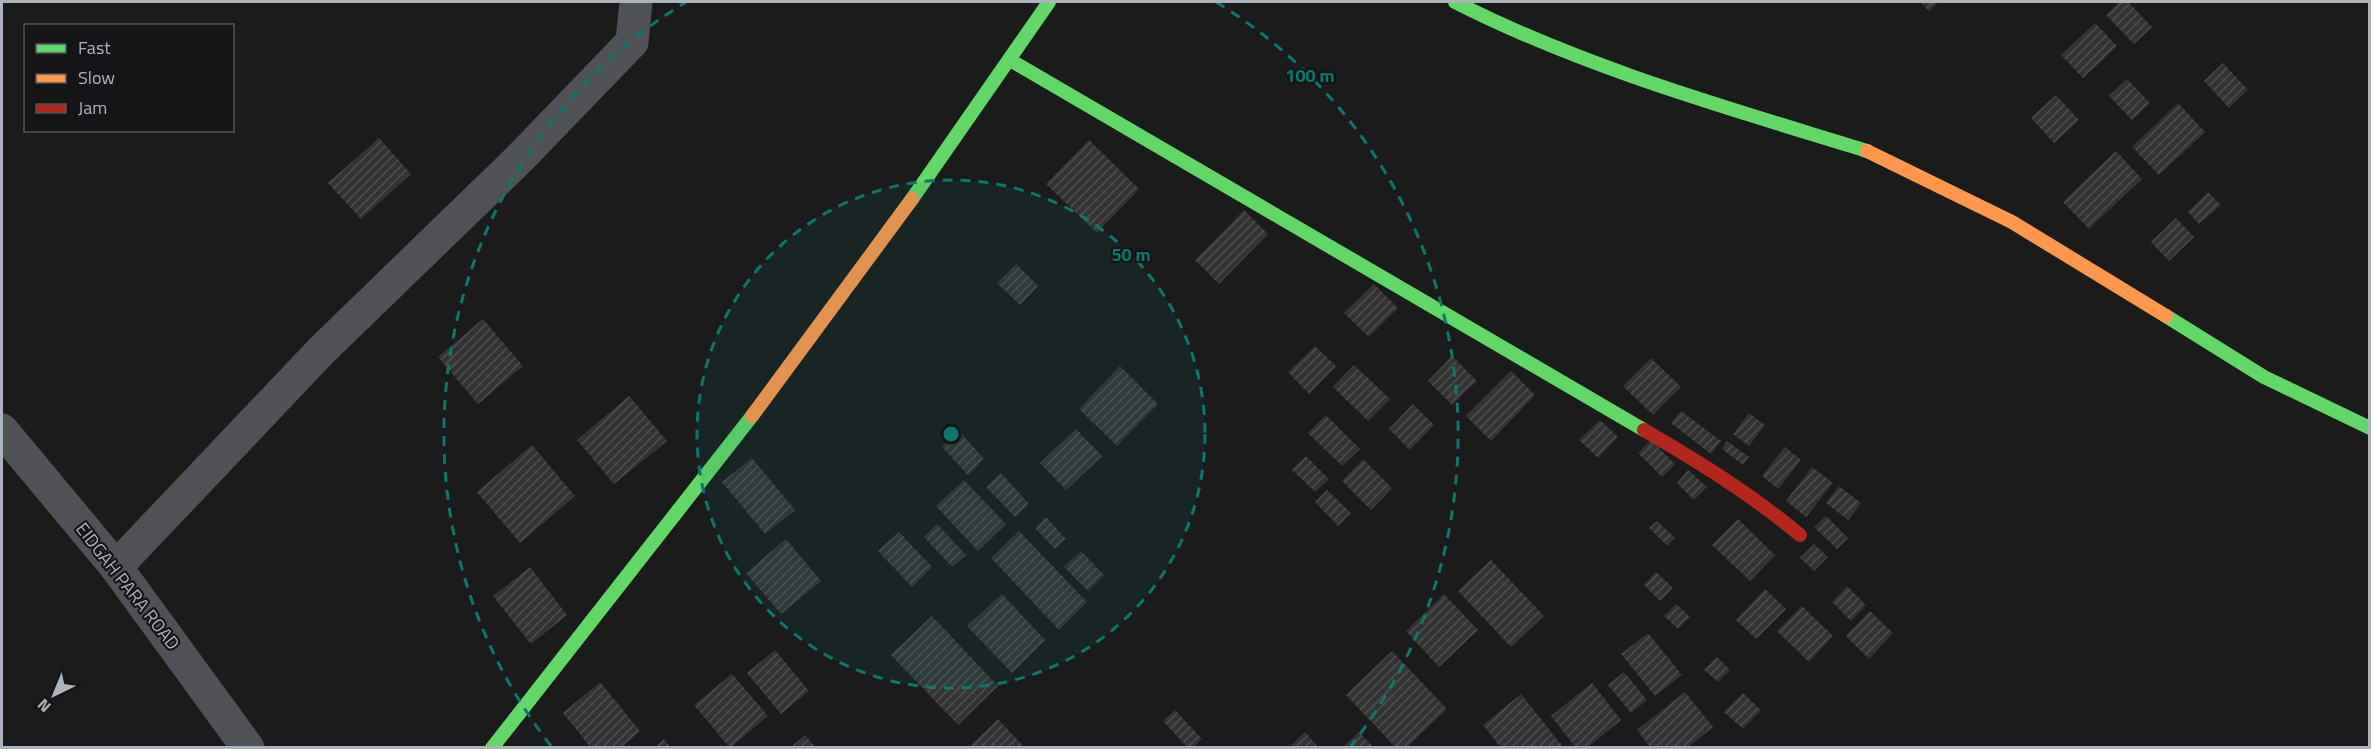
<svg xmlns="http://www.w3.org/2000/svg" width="2371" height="749" font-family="'Titillium Web',sans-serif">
	<defs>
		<pattern id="building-hatch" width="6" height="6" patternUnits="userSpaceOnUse" patternTransform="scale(1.5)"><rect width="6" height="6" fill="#343435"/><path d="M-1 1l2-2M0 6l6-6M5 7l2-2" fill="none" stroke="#4f4f50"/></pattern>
	</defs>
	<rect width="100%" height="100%" fill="#1b1b1b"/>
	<!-- building -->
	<g fill="url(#building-hatch)">
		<path d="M1920,2h19l-10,9z"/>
		<path d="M2120,2h8l24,25 -18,17 -28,-29z"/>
		<path d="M2095,23l22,23 -34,32 -22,-23z"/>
		<path d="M2223,63l25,27 -19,18 -25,-27z"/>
		<path d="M2127,79l23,24 -18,17 -23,-24z"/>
		<path d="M2056,95l23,25 -25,23 -23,-25z"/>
		<path d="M2178,103l27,29 -46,43 -27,-28z"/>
		<path d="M379,138l32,36 -50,45 -33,-36z"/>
		<path d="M1089,140l50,49 -42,44 -51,-49z"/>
		<path d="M2116,151l26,28 -53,50 -26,-27z"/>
		<path d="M2208,192l13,13 -22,19 -11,-12z"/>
		<path d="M1244,210l24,24 -49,50 -24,-24z"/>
		<path d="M2176,218l18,19 -25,24 -18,-19z"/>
		<path d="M1016,264l22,22 -18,19 -23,-22z"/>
		<path d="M1374,284l24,24 -29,29 -25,-24z"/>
		<path d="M483,319l40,47 -45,38 -40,-47z"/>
		<path d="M1315,346l21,20 -27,28 -21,-22z"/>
		<path d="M1452,356l25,25 -25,24 -24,-24z"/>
		<path d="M1651,358l30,29 -28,28 -30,-29z"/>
		<path d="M1354,365l36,34 -22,22 -35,-34z"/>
		<path d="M1120,366l38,38 -41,42 -38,-37z"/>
		<path d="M1511,371l24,24 -44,46 -25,-25z"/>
		<path d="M629,396l38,45 -53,43 -37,-44z"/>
		<path d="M1413,404l21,21 -24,25 -21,-21z"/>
		<path d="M1681,411l40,30 -10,13 -40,-31z"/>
		<path d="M1749,413l16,12 -16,21 -16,-12z"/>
		<path d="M1326,415l34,34 -18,17 -34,-33z"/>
		<path d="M1600,420l18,17 -20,21 -19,-18z"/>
		<path d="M1076,429l26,27 -36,34 -26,-27z"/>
		<path d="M959,431l25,28 -16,16 -26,-28z"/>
		<path d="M1651,440l24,24 -13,13 -24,-24z"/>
		<path d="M1727,441l22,16 -6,8 -21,-16z"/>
		<path d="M532,445l43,51 -55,47 -43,-51z"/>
		<path d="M1785,447l16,13 -23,29 -16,-13z"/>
		<path d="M1306,456l23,23 -14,13 -23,-22z"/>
		<path d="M752,458l43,52 -30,24 -43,-52z"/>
		<path d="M1363,459l29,29 -21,22 -29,-29z"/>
		<path d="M1812,467l21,16 -27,34 -20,-16z"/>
		<path d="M1688,470l19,17 -13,13 -17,-17z"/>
		<path d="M1001,473l28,31 -14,13 -29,-30z"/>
		<path d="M964,480l42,44 -28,27 -42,-45z"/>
		<path d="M1839,486l22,17 -13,17 -22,-17z"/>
		<path d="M1327,490l24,23 -13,13 -23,-24z"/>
		<path d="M1826,516l22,22 -11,11 -23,-22z"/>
		<path d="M1046,517l20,22 -11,10 -20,-21z"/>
		<path d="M1738,519l37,36 -25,26 -38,-36z"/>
		<path d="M1657,521l18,17 -8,8 -18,-18z"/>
		<path d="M937,524l29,31 -14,12 -28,-30z"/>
		<path d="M1019,531l68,71 -28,28 -68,-72z"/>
		<path d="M899,532l33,35 -20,20 -34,-36z"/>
		<path d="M786,539l35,42 -40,33 -35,-41z"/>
		<path d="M1814,544l14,13 -14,14 -14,-13z"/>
		<path d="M1081,551l23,24 -16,16 -24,-24z"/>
		<path d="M1491,560l53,56 -33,31 -53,-56z"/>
		<path d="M530,567l37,48 -36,29 -38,-48z"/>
		<path d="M1656,572l17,16 -13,13 -16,-16z"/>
		<path d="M1847,586l19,19 -15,16 -19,-19z"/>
		<path d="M1765,589l21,20 -30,30 -20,-19z"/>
		<path d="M1002,594l43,46 -33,33 -45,-47z"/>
		<path d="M1444,594l34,36 -39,37 -33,-36z"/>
		<path d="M1676,604l14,13 -12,12 -14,-13z"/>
		<path d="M1802,606l31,30 -24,26 -32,-31z"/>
		<path d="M1870,611l23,22 -24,26 -23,-23z"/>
		<path d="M932,616l66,70 -40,39 -67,-70z"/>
		<path d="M1648,633l34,42 -27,21 -34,-42z"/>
		<path d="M775,650l34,41 -28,23 -34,-41z"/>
		<path d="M1392,651l55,58 -41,39h-10l-50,-53z"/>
		<path d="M1717,657l13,13 -12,12 -14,-12z"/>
		<path d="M1624,672l23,28 -16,13 -23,-28z"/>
		<path d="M732,674l36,42 -38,32 -36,-43z"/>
		<path d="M600,682l40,49 -19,17h-30l-28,-35z"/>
		<path d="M1592,683l29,37 -34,28h-11l-25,-32z"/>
		<path d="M1685,692l28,35 -26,21h-36l-14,-18z"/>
		<path d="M1743,693l18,17 -18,19 -19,-17z"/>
		<path d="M1521,694l43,54h-63l-18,-23z"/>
		<path d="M1175,710l27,29 -9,9h-5l-25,-27z"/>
		<path d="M998,719l27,29h-57z"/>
		<path d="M1305,732l14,16h-30z"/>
		<path d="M1359,732l15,16h-32z"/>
		<path d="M805,735l11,13h-26z"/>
		<path d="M664,739l7,9h-17z"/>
	</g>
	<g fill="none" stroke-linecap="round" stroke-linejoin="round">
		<!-- street -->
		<g stroke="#4f5154" stroke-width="33">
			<path d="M2,430l114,137 132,181"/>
			<path d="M116,567l205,-216 198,-192 113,-117 4,-40"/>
		</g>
		<!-- fast -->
		<g stroke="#63d668" stroke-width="14">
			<path d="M1455,2c130,66 273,106 412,149"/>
			<path d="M1010,60l634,370"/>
			<path d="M912,199l137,-197"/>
			<path d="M2166,316l98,61 106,51"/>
			<path d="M492,748l260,-332"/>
		</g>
		<!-- slow -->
		<g stroke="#ff974d" stroke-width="14">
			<path d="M1867,151l145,71 154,94"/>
			<path d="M752,416l160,-217"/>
		</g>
		<!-- jam -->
		<path stroke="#b3261e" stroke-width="14" d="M1644,430c55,32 107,64 156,105"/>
	</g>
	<!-- distance rings -->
	<circle cx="951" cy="434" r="254" fill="#0f766e" fill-opacity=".12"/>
	<g fill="none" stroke="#0f766e" stroke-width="3" stroke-dasharray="10 8">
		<circle cx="951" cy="434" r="254"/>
		<path d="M551 746A507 507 0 0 1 686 2M1216 2A507 507 0 0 1 1351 746"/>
	</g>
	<g text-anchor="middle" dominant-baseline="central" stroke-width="4.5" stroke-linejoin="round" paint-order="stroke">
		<!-- street labels -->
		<g font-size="18" fill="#adb3bc" stroke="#151517">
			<text transform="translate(128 586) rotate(52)">EIDGAH PARA ROAD</text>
		</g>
	</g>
	<circle cx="951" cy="434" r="9" fill="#0f766e" stroke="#151517" stroke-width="3"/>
	<g font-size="18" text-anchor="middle" font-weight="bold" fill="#0f766e" stroke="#151517" stroke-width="4.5" stroke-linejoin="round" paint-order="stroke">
		<text x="1310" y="82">100 m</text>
		<text x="1131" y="261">50 m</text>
	</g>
	<!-- border -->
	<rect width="2371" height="749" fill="none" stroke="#adb3bc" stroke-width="6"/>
	<!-- legend -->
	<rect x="24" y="24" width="210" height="108" fill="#151517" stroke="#525459" stroke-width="1.5"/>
	<rect x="36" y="44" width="30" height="9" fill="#63d668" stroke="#525459" stroke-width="1.5"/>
	<text x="78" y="54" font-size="18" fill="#adb3bc">Fast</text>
	<rect x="36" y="74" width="30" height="9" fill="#ff974d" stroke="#525459" stroke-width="1.5"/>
	<text x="78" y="84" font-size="18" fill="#adb3bc">Slow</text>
	<rect x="36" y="104" width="30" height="9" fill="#b3261e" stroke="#525459" stroke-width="1.5"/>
	<text x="78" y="114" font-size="18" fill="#adb3bc">Jam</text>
	<!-- north arrow -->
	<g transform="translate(54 695) rotate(223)" stroke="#151517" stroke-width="4.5" paint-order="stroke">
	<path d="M0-4.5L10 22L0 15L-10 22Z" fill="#adb3bc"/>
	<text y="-9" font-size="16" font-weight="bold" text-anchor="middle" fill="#adb3bc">N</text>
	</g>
</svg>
